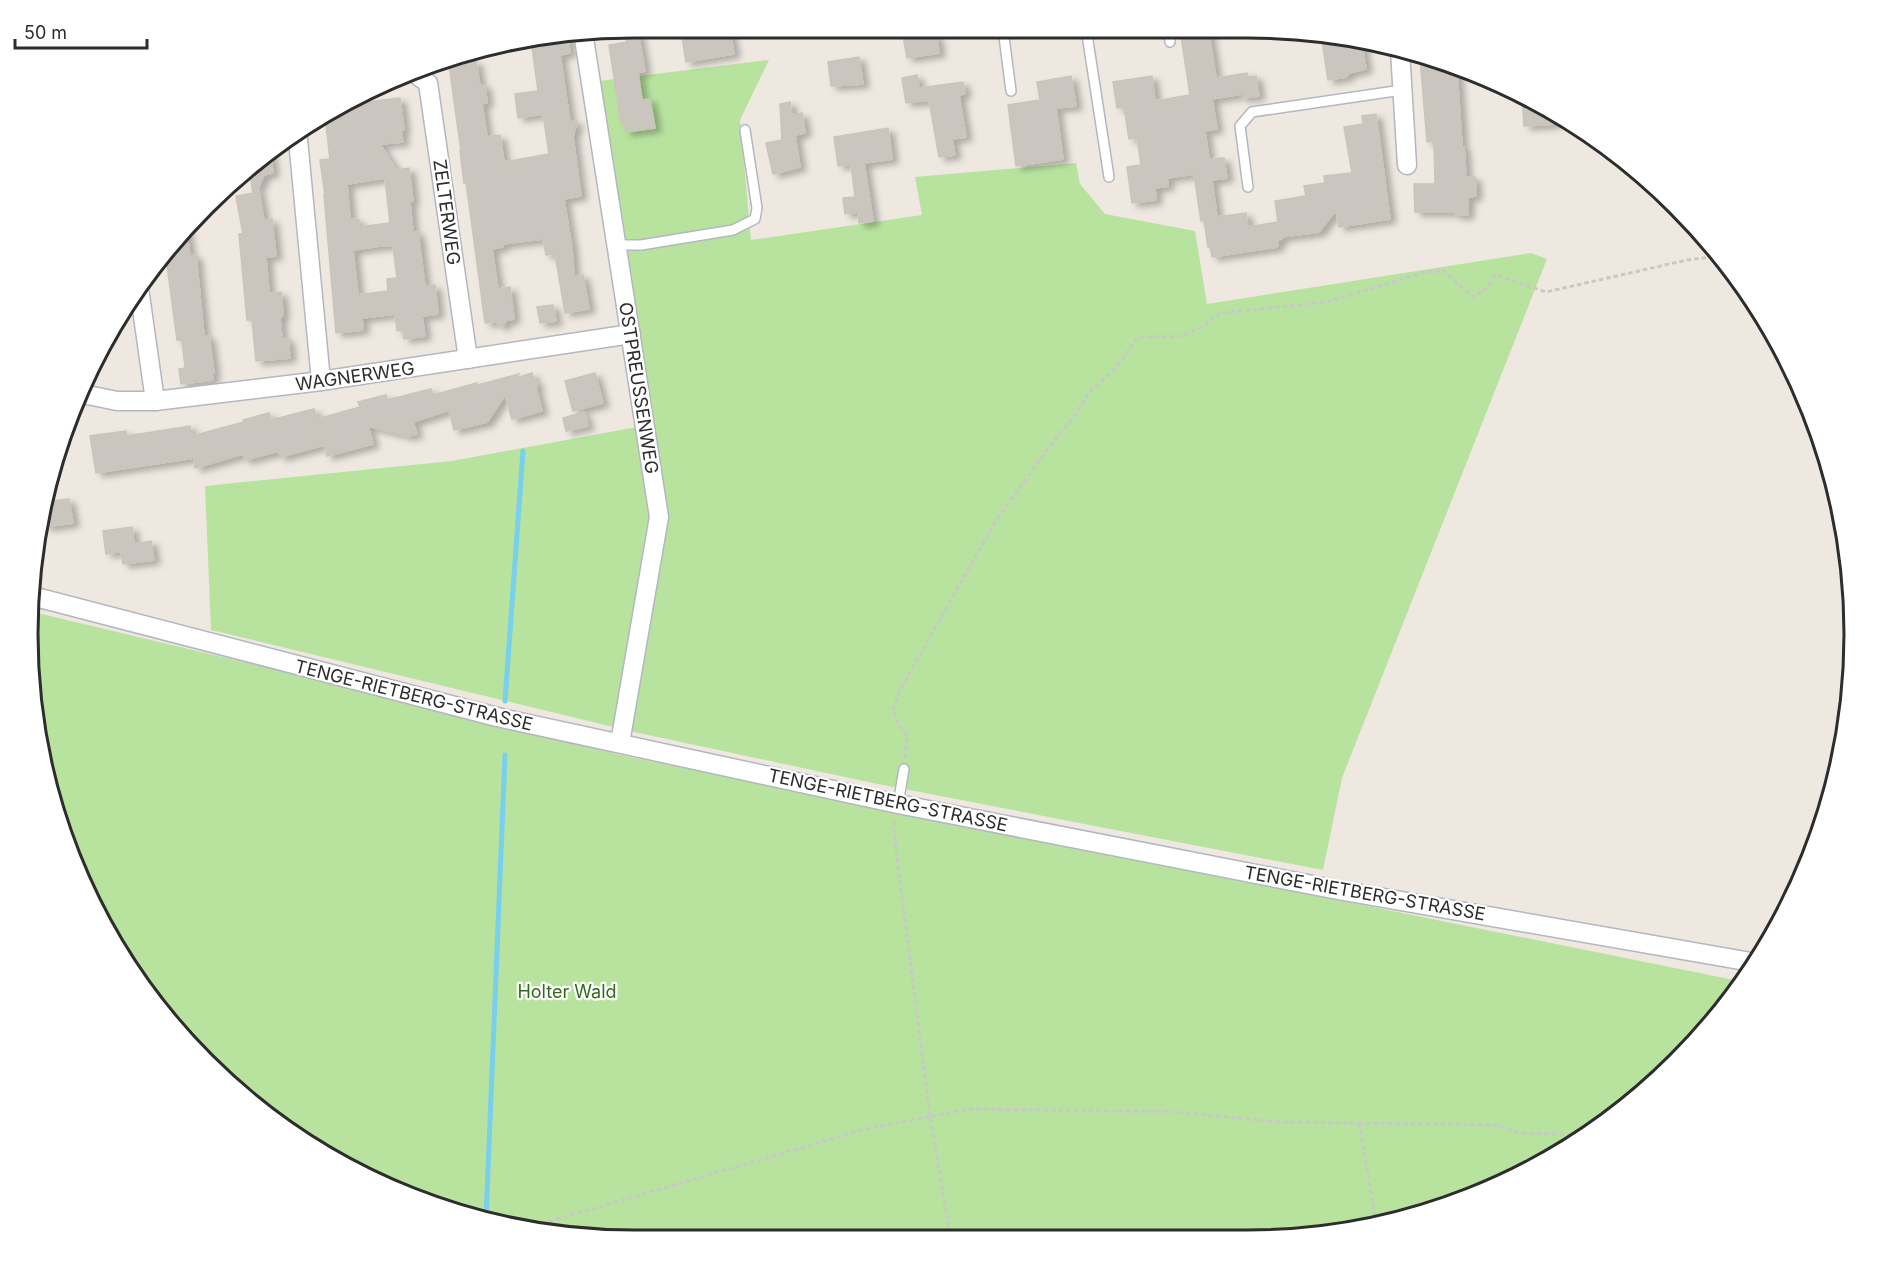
<svg xmlns="http://www.w3.org/2000/svg" width="1882" height="1268" font-family="Inter,sans-serif">
	<defs>
		<filter id="shadow"><feDropShadow dx="6" dy="4" stdDeviation="3" flood-color="#0004"/></filter>
	</defs>
	<rect width="100%" height="100%" fill="#eee8e1"/>
	<!-- green -->
	<g fill="#b8e39f">
		<path d="M769,60l-29,60 11,120 171,-25 -7,-38 161,-14 4,21 25,30 90,17 12,73 324,-51 16,6 -205,519 -19,92 -450,-87 -239,-51 -423,-102 -6,-144 247,-25 201,-37 -54,-343z"/>
		<path d="M29,611l480,114 111,30 1124,227 -67,81 -91,76 -105,56 -114,34 -119,12h-614l-118,-12 -151,-51 -100,-62 -60,-53 -97,-126 -49,-108 -20,-76z"/>
	</g>
	<g fill="none" stroke-linecap="round" stroke-linejoin="round">
		<!-- stream -->
		<g stroke="#78d0ec" stroke-width="5">
			<path d="M505,701l18,-250"/>
			<path d="M486,1219l19,-464"/>
		</g>
	</g>
	<!-- building -->
	<g fill="#cac6bf" stroke="#cac4ba" stroke-width="1.5" fill-rule="evenodd" filter="url(#shadow)">
		<path d="M1194,27h14l8,51 31,-5 1,4 8,-1 3,20 -17,2v-4l-30,5 5,30 -12,2 4,28 15,-1 3,20 -15,2 5,37 29,-4 2,14 30,-5 -3,-21 31,-5 -2,-10 21,-3 -1,-7 28,-3 -8,-46 19,-3 -1,-8 14,-2 14,105 -51,8 -3,-17 -17,22 -38,5 1,2 -4,1v6l-1,1 -65,10 -2,-11 -2,1 -4,-27 -3,1 -7,-47 -27,4 1,8 -13,2 1,12 -24,3 -5,-36 14,-2 -4,-27 -8,1 -5,-32 -7,1 -4,-26 39,-6 3,25 35,-6 -9,-59 14,-2z"/>
		<path d="M932,29l1,8 4,-1 2,17 -32,5 -5,-28z"/>
		<path d="M681,31h49l4,23 -48,8z"/>
		<path d="M554,32l2,3 11,-1 3,19 -10,2 10,67 7,-1 -4,16 8,59 -17,3 8,50 2,27 9,-1 6,34 -24,4 -10,-59 -9,1 -3,-16 -41,5 1,3 -11,2 6,40 12,-2 4,32 -7,1 -5,7 -6,-5 -11,1 -14,-105 -5,-35h-2l-4,-32h1l-12,-86 27,-4 4,25 5,-1 2,18 -5,1 5,33 13,-2 4,27 45,-8 -6,-40 -25,4 -3,-24 23,-3 -6,-44h5l-2,-10z"/>
		<path d="M625,32h13l7,39 -7,1 4,28 8,-1 5,29 -29,4 -2,-10 -3,1 -12,-78 18,-3z"/>
		<path d="M1321,34l40,4 5,31 -17,4 -3,4 -18,3z"/>
		<path d="M859,57l4,27 -32,2 -3,-24z"/>
		<path d="M1420,57l37,13 5,77h2l2,30h9l1,19 -8,1v18h-13v-3h-40l-1,-28h21l-1,-43 -7,1z"/>
		<path d="M917,75l2,13 44,-6 2,12 -6,1 7,42 -14,2 3,16 -16,2 -10,-57 -23,3 -4,-25z"/>
		<path d="M1071,76l5,30 -20,2 7,51 -47,7 -8,-61 32,-5 -3,-18z"/>
		<path d="M1522,93l32,18 1,13 -31,2z"/>
		<path d="M400,98l4,32h-3l2,12 -23,2 16,26 13,-2 4,33 -3,1 3,31 5,-1 7,54 10,-1 3,29 -16,2 3,20 -21,3 -1,-9 -6,1 -2,-17 -33,4 1,12 -27,3 -12,-138h1l-5,-35 10,-1 -5,-43 23,-12zM385,178l5,45 -31,4v-7l-9,-1 -3,-35zM380,246h13l4,32 -10,1 1,12 -30,4 -5,-45z"/>
		<path d="M790,102l2,13 10,-2 3,20 -10,2 5,32 -27,7 -7,-31 16,-3 -2,-36z"/>
		<path d="M888,128l4,31 -28,4 9,58 -14,2 -1,-11 -13,2 -2,-16 12,-1 -4,-33 -13,2 -4,-29z"/>
		<path d="M270,151l3,22 -9,2 -8,18 3,-1 5,29 8,-2 4,37 -10,1 3,36 12,-1 2,22 -3,5 2,20 6,-1 2,20 -34,3 -4,-41h-5l-8,-86h4l-7,-38 17,-3 -4,-24z"/>
		<path d="M186,226l4,30 6,-1 8,81h5l5,37h-2l1,7 -32,4 -2,-15 6,-1 -3,-28h-5l-12,-90z"/>
		<path d="M553,305l3,16 -16,2 -3,-16z"/>
		<path d="M532,373l2,8 4,2 -2,5 6,23 -30,8 -7,-24 -18,27 -33,8 -5,-20 -36,12 4,12 -9,2 -40,-10 5,18 -46,12 -3,-11 -44,12 -1,-6 -34,9 -2,-6 -48,14 -1,-10 -98,15 -6,-37 36,-5 1,5 63,-10 2,10 52,-14 -1,-2 26,-7 2,7 43,-11 3,10 43,-12 -2,-5 28,-7 1,5 44,-11 2,6 44,-12 1,2 41,-11 -2,4z"/>
		<path d="M595,373l8,30 -30,8 -8,-30z"/>
		<path d="M584,412l4,14 -22,5 -3,-13z"/>
		<path d="M69,499l4,24 -28,4 -3,-16 1,-9z"/>
		<path d="M132,527l2,17 17,-3 3,19 -31,4 -2,-13 -15,3 -3,-23z"/>
	</g>
	<g fill="none" stroke-linecap="round" stroke-linejoin="round">
		<defs>
			<g id="service">
				<path d="M1086,28l23,149"/>
				<path d="M1168,28l2,14"/>
				<path d="M1003,29l8,62"/>
				<path d="M1584,128l1,6"/>
				<path d="M1248,187l-8,-61 12,-14 150,-22"/>
				<path d="M616,245h25l92,-15 22,-11 2,-11 -12,-78"/>
				<path d="M898,804l6,-35"/>
			</g>
			<g id="minor">
				<path d="M583,32l76,485 -39,226"/>
				<path d="M1400,50l7,115"/>
				<path d="M413,72l15,11 40,276"/>
				<path d="M297,129l24,252"/>
				<path d="M139,288l16,113"/>
				<path d="M78,393l39,8h38l166,-20 310,-47"/>
				<path d="M28,595l469,122 401,87 440,86 419,73"/>
			</g>
		</defs>
		<!-- service casing -->
		<use href="#service" stroke="#b4b7c0" stroke-width="12"/>
		<!-- minor casing -->
		<use href="#minor" stroke="#b4b7c0" stroke-width="21"/>
		<!-- path -->
		<g stroke="#c8c8c8" stroke-width="3" stroke-dasharray="4.5 3" stroke-linecap="butt">
			<path d="M905,758l2,-22 -10,-15 -4,-12 7,-19 95,-168 57,-79 18,-21 21,-32 23,-19 24,-34 43,-1 23,-10 16,-13 107,-11 98,-30 19,-1 29,26 15,-10 7,-12 51,17 141,-32 32,-4"/>
			<path d="M895,821l-1,8 3,29 33,258 21,125"/>
			<path d="M1359,1123l18,103"/>
			<path d="M520,1230l349,-102 102,-19 208,3 98,10 217,3 26,8 69,2"/>
		</g>
		<!-- service -->
		<use href="#service" stroke="#fff" stroke-width="9"/>
		<!-- minor -->
		<use href="#minor" stroke="#fff" stroke-width="18"/>
	</g>
	<g text-anchor="middle" dominant-baseline="central" stroke-width="4.5" stroke-linejoin="round" paint-order="stroke">
		<!-- street labels -->
		<g font-size="18" fill="#2d2d2d" stroke="#fff">
			<text transform="translate(447 212) rotate(82)">ZELTERWEG</text>
			<text transform="translate(355 376) rotate(-8)">WAGNERWEG</text>
			<text transform="translate(639 388) rotate(81)">OSTPREUSSENWEG</text>
			<text transform="translate(414 695) rotate(14)">TENGE-RIETBERG-STRASSE</text>
			<text transform="translate(888 800) rotate(12)">TENGE-RIETBERG-STRASSE</text>
			<text transform="translate(1365 893) rotate(10)">TENGE-RIETBERG-STRASSE</text>
		</g>
		<!-- park labels -->
		<g font-size="18" fill="#2f6b1d" stroke="#fff">
			<text x="567" y="991">Holter Wald</text>
		</g>
	</g>
	<!-- crop -->
	<path d="M0 0H1882V1268H0ZM634 38H1248A596 596 0 0 1 1844 634V634A596 596 0 0 1 1248 1230H634A596 596 0 0 1 38 634V634A596 596 0 0 1 634 38Z" fill="#fff" fill-rule="evenodd"/>
	<path fill="none" stroke="#2d2d2d" stroke-width="3" d="M634 38H1248A596 596 0 0 1 1844 634V634A596 596 0 0 1 1248 1230H634A596 596 0 0 1 38 634V634A596 596 0 0 1 634 38Z"/>
	<!-- scale -->
	<path d="M15 39v9h132v-9" fill="none" stroke="#2d2d2d" stroke-width="3"/>
	<text x="24" y="39" font-size="18" fill="#2d2d2d" stroke="#ffffff" stroke-width="4.5" paint-order="stroke">50 m</text>
</svg>
